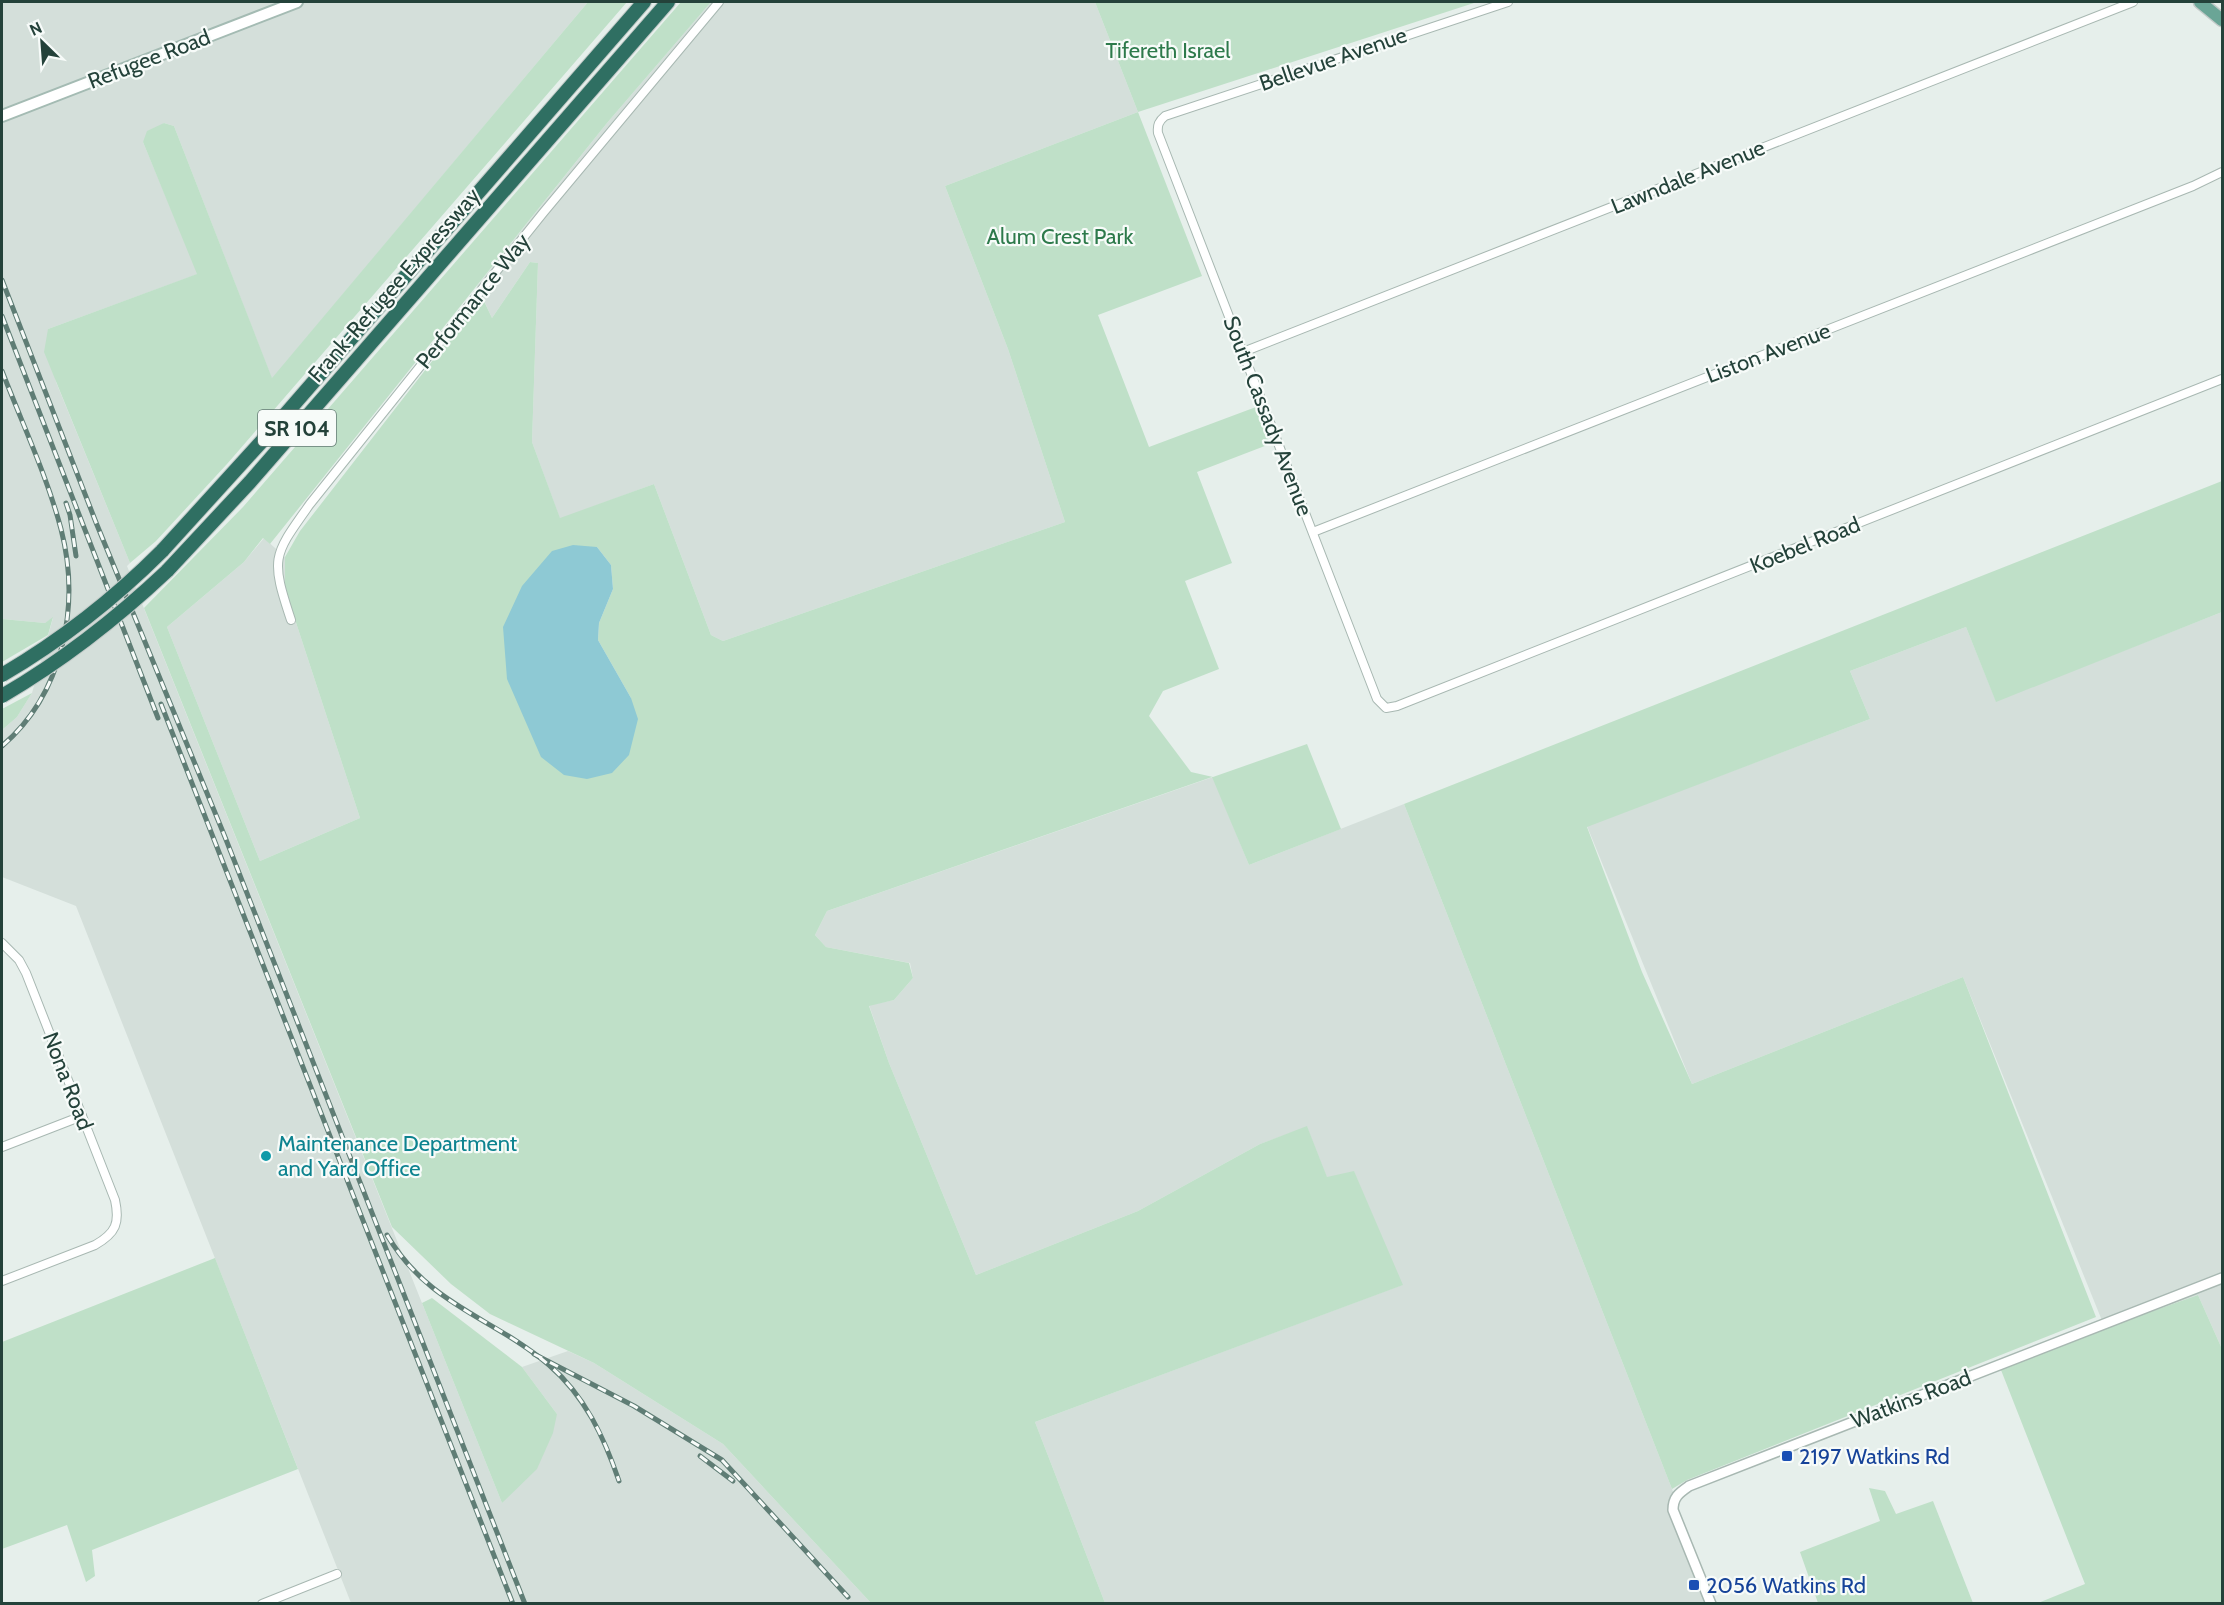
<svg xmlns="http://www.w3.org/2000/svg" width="2224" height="1605" font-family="Cabin,sans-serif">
	<rect width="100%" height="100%" fill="#e6efeb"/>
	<!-- built -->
	<g fill="#d4dfda">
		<path d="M2,2h586l-316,377 -98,-253 -10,-3 -21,19 55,132 -150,55 8,53 74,181 -3,3 375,937 55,-89 -35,-47 46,-16 26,12 129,81 148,159h-520l-275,-697 -74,-29v-147l15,-13 15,-24 21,-75 -8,5 -43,-4z"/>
		<path d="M711,2h384l43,110 -193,74 63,163 57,173 -342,119 -12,-6 -57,-151 -94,35 -28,-77 6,-179 -8,-1 -38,56 -15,-32 130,-163z"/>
		<path d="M264,538l21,19v32l75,229 -100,43 -93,-234 77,-65z"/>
		<path d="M2222,612v737l-24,-54 -93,33 -142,-351 -271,107 -105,-258 283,-107 -20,-48 116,-44 30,74z"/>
		<path d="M1213,777l36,88 155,-61 268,685 37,114h-604l-70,-181 367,-137 -48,-113 -27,6 -20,-51 -47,17 -122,67 -162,64 -87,-212 -20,-58 25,-5 19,-22 -3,-15 -84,-16 -11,-12 12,-24z"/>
	</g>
	<!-- green -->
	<g fill="#bfe0c8" fill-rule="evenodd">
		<path d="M588,2h39l-400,462 -71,77 -26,22 -86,-211 4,-23 149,-55 -54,-132 4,-11 17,-8 10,3 98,252z"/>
		<path d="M681,2h30l-104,121 -337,421 -7,-6 -19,24 -77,65 93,234 100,-43 -75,-229v-32l15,-26 182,-234 10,21 38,-56 8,1 -6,179 28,76 94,-34 57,151 12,6 342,-119 -57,-173 -63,-163 193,-74 -43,-110h382l-339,110 64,164 -104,39 51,132 107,-40 14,37 -73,28 35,91 -47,18 34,88 -56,22 -14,25 42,56 22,5 94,-33 34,85 -92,36 -37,-88 -385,134 -12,24 11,12 83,16 4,15 -19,22 -25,6 20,57 87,212 162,-64 122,-67 47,-18 20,51 27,-6 49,114 -368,137 70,181h-234l-148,-159 -129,-81 -104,-49 -39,-30 -59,-57 -248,-619 99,-101zM597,547l14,18 2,24 -14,34 -1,17 33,58 -124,-19z"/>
		<path d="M2222,481v131l-226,90 -30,-75 -116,44 20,48 -283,108 55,145 50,112 271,-107 133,340 -409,163 -15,9 -268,-685z"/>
		<path d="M53,617l-5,18 -46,27v-43l43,4z"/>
		<path d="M32,693l-15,24 -15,13v-21z"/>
		<path d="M215,1258l83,211 -206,81 3,26 -9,6 -19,-57 -65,24v-207z"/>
		<path d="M2198,1295l24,54v254h-184l47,-19 -84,-214 104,-42z"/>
		<path d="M432,1298l90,69 35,47 -4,19 -16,36 -35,34 -80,-200z"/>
		<path d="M1869,1488l16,3 11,23 37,-13 40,102h-155l-18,-51 80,-31z"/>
	</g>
	<!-- water -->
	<path fill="#8ec9d4" d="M573,545l24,2 14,18 2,24 -14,34 -1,17 33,58 7,21 -9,36 -17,18 -25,6 -23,-4 -23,-18 -34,-78 -4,-52 19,-41 30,-35z"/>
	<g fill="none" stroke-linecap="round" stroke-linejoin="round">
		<defs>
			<g id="minor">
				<path d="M1508,2l-343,114c-6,5 -8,9 -7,17l219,566 9,9 11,-2 825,-327"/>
				<path d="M1243,352l890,-350"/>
				<path d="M1313,532l880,-346 29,-14"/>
				<path d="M291,620c-21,-63 -18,-64 19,-116l233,-291 176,-211"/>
				<path d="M2,943l17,17 7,13 89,227c5,23 1,33 -20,45l-93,36"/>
				<path d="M2,1147l80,-31"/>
				<path d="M262,1604l75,-30"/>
			</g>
			<path id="tertiary" d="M1711,1604l-38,-94c0,-13 6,-17 16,-24l533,-208"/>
			<path id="secondary" d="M2,116l295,-114"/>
			<path id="primary" d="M2200,2l22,18"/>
			<g id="motorway">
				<path d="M162,551l101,-111 381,-438"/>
				<path d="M167,571l83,-89 418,-480"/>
			</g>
		</defs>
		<!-- minor casing -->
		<use href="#minor" stroke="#a8b8b2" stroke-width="10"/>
		<!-- tertiary casing -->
		<use href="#tertiary" stroke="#a8b8b2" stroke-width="12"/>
		<!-- secondary casing -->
		<use href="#secondary" stroke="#a4bbb3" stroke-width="14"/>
		<!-- primary casing -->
		<use href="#primary" stroke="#c2cac8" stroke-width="15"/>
		<!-- motorway casing -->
		<use href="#motorway" stroke="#c2cac8" stroke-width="16"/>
		<!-- minor -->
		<use href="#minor" stroke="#fff" stroke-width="8"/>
		<!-- tertiary -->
		<use href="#tertiary" stroke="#fff" stroke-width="9"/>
		<!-- secondary -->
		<use href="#secondary" stroke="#fff" stroke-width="10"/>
		<!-- primary -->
		<use href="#primary" stroke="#6aa596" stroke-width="12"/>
		<!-- motorway -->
		<use href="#motorway" stroke="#2f6f62" stroke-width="14"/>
		<defs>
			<g id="rail">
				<path d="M2,280l95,245 128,312 300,767"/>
				<path d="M2,316l156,402"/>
				<path d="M2,371c20,52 45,105 59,158 20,77 2,165 -59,217"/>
				<path d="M66,503l4,12 6,41"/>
				<path d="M161,704l352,900"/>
				<path d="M387,1235c42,71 104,81 162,130 36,31 55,72 70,116"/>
				<path d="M534,1354l100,52 88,54 126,137"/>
				<path d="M700,1456l33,25"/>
			</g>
		</defs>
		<!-- rail casing -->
		<use href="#rail" stroke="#5f7d75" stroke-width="5"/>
		<!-- rail -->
		<use href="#rail" stroke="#f7fbf9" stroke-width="3" stroke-dasharray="9" stroke-linecap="butt"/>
		<defs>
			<g id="motorway-bridge">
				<path d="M2,675c58,-34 112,-76 160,-124"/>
				<path d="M2,696c60,-35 114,-77 165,-125"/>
			</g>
		</defs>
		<!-- motorway-bridge casing -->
		<use href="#motorway-bridge" stroke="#c2cac8" stroke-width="16" stroke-linecap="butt"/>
		<!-- motorway-bridge -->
		<use href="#motorway-bridge" stroke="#2f6f62" stroke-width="14"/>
	</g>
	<!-- markers -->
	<circle fill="#0f9aa8" stroke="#f7fbf9" stroke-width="2" cx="266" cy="1156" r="6"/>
	<g fill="#1a4fb4" stroke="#f7fbf9" stroke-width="2">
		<rect x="1781" y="1450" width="12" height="12" rx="3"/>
		<rect x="1688" y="1579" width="12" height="12" rx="3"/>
	</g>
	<g text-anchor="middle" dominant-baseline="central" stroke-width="4.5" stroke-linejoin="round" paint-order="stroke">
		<!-- shield labels -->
		<rect fill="#f7fbf9" stroke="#637a73" stroke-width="1.5" x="258" y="410" width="78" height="36" rx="4.5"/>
		<g font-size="21" font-weight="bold" fill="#24423a">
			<text x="297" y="428">SR 104</text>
		</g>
		<!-- park labels -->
		<g font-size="22" fill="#2d7a4b" stroke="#f7fbf9">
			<text x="1168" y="50">Tifereth Israel</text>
			<text x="1060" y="236">Alum Crest Park</text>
		</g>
		<!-- street labels -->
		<g font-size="22" fill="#24423a" stroke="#f7fbf9">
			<text transform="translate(149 59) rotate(-21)">Refugee Road</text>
			<text transform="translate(1333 59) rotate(-19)">Bellevue Avenue</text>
			<text transform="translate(1688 177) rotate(-22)">Lawndale Avenue</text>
			<text transform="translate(394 285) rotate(-49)">Frank-Refugee Expressway</text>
			<text transform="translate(473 301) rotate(-51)">Performance Way</text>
			<text transform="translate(1768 353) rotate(-21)">Liston Avenue</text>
			<text transform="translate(1268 416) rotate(69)">South Cassady Avenue</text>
			<text transform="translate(1805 545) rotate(-22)">Koebel Road</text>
			<text transform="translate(68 1081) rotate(69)">Nona Road</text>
			<text transform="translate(1911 1399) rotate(-21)">Watkins Road</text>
		</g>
		<!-- culture labels -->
		<g font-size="22" fill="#0d838f" stroke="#f7fbf9" text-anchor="start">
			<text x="278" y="1143">Maintenance Department<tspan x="278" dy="25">and Yard Office</tspan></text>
		</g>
		<!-- transit labels -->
		<g font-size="22" fill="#164399" stroke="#f7fbf9" text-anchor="start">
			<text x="1799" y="1456">2197 Watkins Rd</text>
			<text x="1706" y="1585">2056 Watkins Rd</text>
		</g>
	</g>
	<!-- border -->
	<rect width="2224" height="1605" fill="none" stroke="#24423a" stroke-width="6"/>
	<!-- north arrow -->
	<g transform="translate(42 42) rotate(335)" stroke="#f7fbf9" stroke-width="4.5" paint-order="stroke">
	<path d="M0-4.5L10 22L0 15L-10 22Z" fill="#24423a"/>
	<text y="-9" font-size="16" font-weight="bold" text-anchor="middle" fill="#24423a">N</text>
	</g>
</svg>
